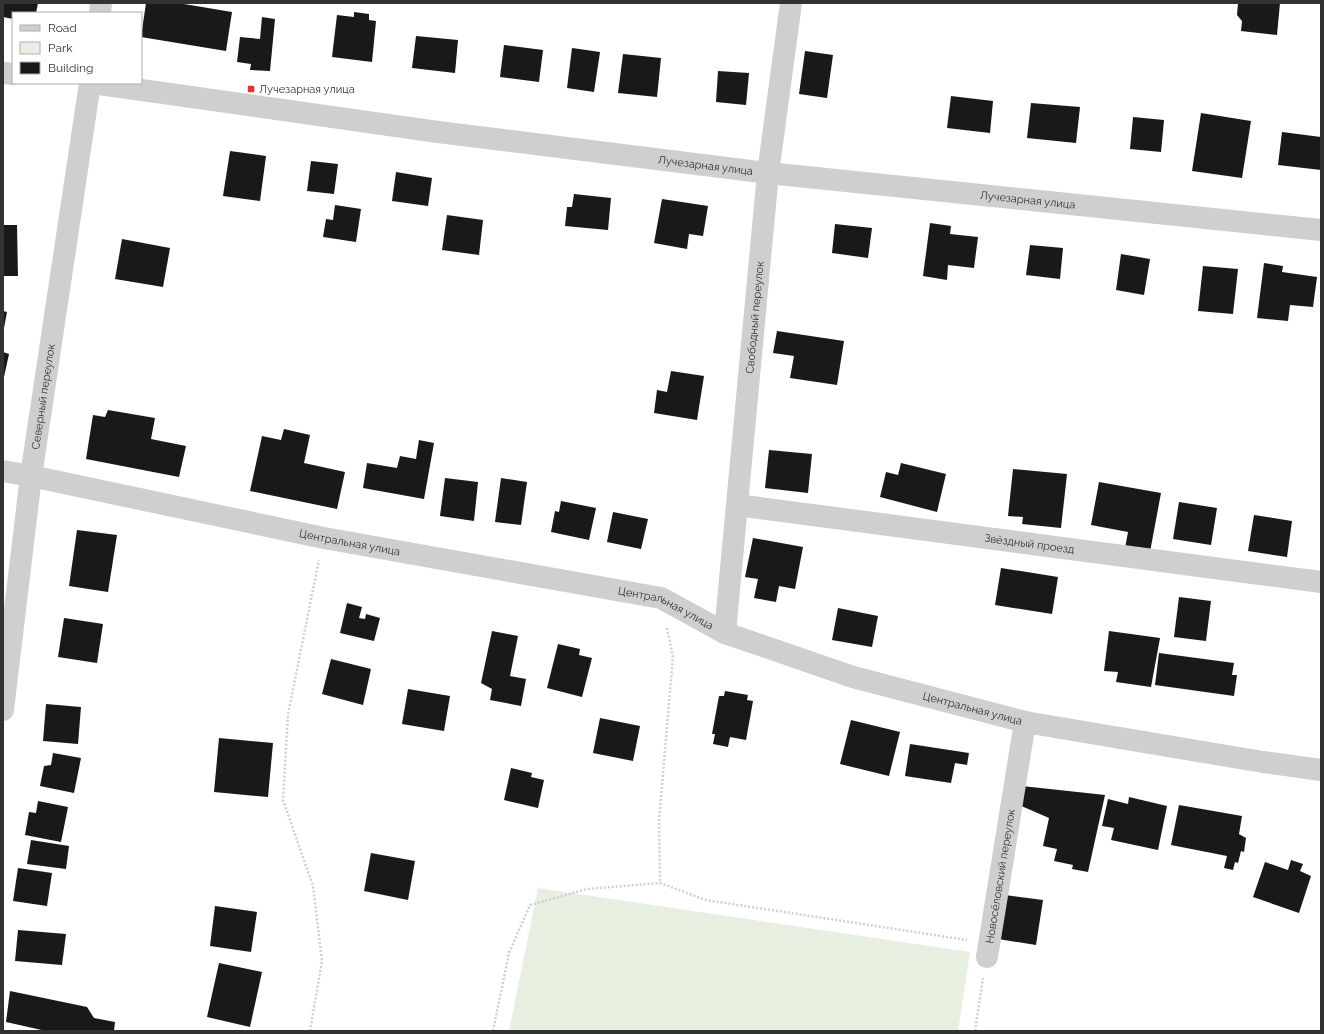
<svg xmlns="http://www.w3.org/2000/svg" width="1324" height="1034" font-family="Raleway,sans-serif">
	<rect width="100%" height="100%" fill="#fff"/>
	<!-- green -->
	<path fill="#e7f0e0" d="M538,888l432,64 -12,79h-449z"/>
	<!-- building -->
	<g fill="#191919">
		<path d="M3,3h35l-2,10h-23v6l-10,-2z"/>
		<path d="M146,3h32l54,9 -6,39 -85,-14z"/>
		<path d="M1238,3h42l-3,32 -36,-4 1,-10 -5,-6z"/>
		<path d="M354,12l15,2v6l7,1 -4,41 -40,-5 5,-42 17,2z"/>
		<path d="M262,17l13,2 -5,52 -20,-1 1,-6 -14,-2 3,-25 20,2z"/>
		<path d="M416,36l42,4 -3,33 -43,-5z"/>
		<path d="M504,45l39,5 -4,32 -39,-5z"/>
		<path d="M572,48l28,4 -6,40 -27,-4z"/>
		<path d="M805,51l28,4 -6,43 -28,-4z"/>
		<path d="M623,54l38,4 -4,39 -39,-4z"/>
		<path d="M718,71l31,2 -3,32 -30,-3z"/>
		<path d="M951,96l42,5 -3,32 -43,-5z"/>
		<path d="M1031,103l49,4 -4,36 -49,-5z"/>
		<path d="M1201,113l50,8 -9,57 -50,-7z"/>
		<path d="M1133,117l31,3 -3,32 -31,-3z"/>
		<path d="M1282,132l39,5v33l-43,-5z"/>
		<path d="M230,151l36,5 -6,45 -37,-5z"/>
		<path d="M311,161l27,3 -4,30 -27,-3z"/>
		<path d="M396,172l36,6 -4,28 -36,-5z"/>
		<path d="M574,194l37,4 -3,32 -43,-4 2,-19h5z"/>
		<path d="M662,199l46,7 -5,30 -14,-2 -2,15 -33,-6z"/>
		<path d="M335,205l26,4 -5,33 -33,-5 3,-18 7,1z"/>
		<path d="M447,215l36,5 -4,35 -37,-5z"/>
		<path d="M930,223l21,3 -1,8 28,3 -4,31 -26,-3 -1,15 -24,-4z"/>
		<path d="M835,224l37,4 -4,30 -36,-5z"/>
		<path d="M3,225h14l1,51h-15z"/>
		<path d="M122,239l48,9 -7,39 -48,-8z"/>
		<path d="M1030,245l33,3 -3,31 -34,-4z"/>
		<path d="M1121,254l29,5 -6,36 -28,-5z"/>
		<path d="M1264,263l19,3 -1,6 35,5 -4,30 -23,-2 -2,16 -31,-3z"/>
		<path d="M1203,266l35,3 -5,45 -35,-3z"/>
		<path d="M3,311l4,1 -3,16h-1z"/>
		<path d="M777,331l67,10 -7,44 -47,-7 4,-22 -21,-3z"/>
		<path d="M3,352l6,2 -5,23h-1z"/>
		<path d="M671,371l33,5 -7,44 -43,-7 3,-23 10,2z"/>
		<path d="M108,410l47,8 -4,21 35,7 -7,31 -93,-18 7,-44 12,2z"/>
		<path d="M284,429l26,6 -6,28 41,9 -8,37 -87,-18 12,-55 19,4z"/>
		<path d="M419,440l15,3 -10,56 -61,-11 4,-25 30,5 3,-12 16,3z"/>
		<path d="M769,450l43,4 -4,39 -43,-5z"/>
		<path d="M901,463l45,11 -9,38 -57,-15 6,-25 12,3z"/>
		<path d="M1013,469l54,5 -6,54 -39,-4 1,-7 -15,-1z"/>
		<path d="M445,478l33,4 -4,39 -34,-5z"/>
		<path d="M501,478l26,4 -6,43 -26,-3z"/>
		<path d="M1099,482l62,11 -11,59 -25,-4 3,-16 -37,-7z"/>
		<path d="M561,501l35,7 -7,32 -38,-8 4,-21 4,1z"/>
		<path d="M1179,502l38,6 -6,37 -38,-6z"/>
		<path d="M613,512l35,7 -7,30 -34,-7z"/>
		<path d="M1254,515l38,6 -5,36 -39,-6z"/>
		<path d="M77,530l40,5 -9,57 -39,-6z"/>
		<path d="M753,538l50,9 -8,42 -16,-3 -3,16 -22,-4 4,-19 -13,-2z"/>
		<path d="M1001,568l57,9 -6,37 -57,-9z"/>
		<path d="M1179,597l32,4 -5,40 -32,-4z"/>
		<path d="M347,603l15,4 -3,11 6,1 1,-5 14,4 -6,23 -34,-8z"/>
		<path d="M838,608l40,8 -6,31 -40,-7z"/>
		<path d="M64,618l39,6 -6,39 -39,-6z"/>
		<path d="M492,631l26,5 -8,40 16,3 -5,27 -31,-6 2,-11 -11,-6z"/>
		<path d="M1109,631l51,7 -9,49 -35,-5 2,-10 -14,-1z"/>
		<path d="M558,644l22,5 -1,6 13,3 -10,39 -35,-9z"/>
		<path d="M1159,653l75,10 -2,12h5l-3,21 -79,-11z"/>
		<path d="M331,659l40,10 -8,36 -41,-11z"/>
		<path d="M408,689l42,7 -6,35 -42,-7z"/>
		<path d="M725,691l23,4 -1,5 6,1 -7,39 -16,-3 -2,10 -15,-3 2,-10h-3l7,-38h5z"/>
		<path d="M46,704l35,3 -3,37 -35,-3z"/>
		<path d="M600,718l40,8 -7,35 -40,-8z"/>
		<path d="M851,720l49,12 -11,44 -49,-12z"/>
		<path d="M219,738l54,5 -5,54 -54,-5z"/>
		<path d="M910,744l59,9 -2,12 -12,-2 -4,20 -46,-7z"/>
		<path d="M53,753l28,5 -7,35 -34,-7 4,-20 7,-1z"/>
		<path d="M511,768l21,5 -1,4 13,3 -6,28 -34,-8z"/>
		<path d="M1022,786l83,9 -17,77 -16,-3 1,-4 -19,-4 3,-12 -14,-3 6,-28 -30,-13z"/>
		<path d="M1129,797l38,9 -9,44 -47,-10 3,-12 -12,-2 6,-27 20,5z"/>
		<path d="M38,801l30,6 -7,35 -36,-7 4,-23 7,1z"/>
		<path d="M1179,805l63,11 -3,18 7,4 -2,14 -3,-1 -3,12 -3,-1 -2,8 -9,-2 3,-12 -56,-11z"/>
		<path d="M31,840l38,6 -3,23 -39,-5z"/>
		<path d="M371,853l44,8 -7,39 -44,-9z"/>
		<path d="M1291,860l12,4 -3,7 11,5 -12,37 -46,-16 12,-35 23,8z"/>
		<path d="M18,868l34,5 -5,33 -34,-5z"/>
		<path d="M1005,895l38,5 -7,45 -38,-6z"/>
		<path d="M215,906l42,6 -6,40 -41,-6z"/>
		<path d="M18,930l48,4 -4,31 -47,-4z"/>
		<path d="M219,963l43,9 -12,55 -43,-10z"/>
		<path d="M10,991l77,16 7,11 21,4 -1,9h-68l-40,-9z"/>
	</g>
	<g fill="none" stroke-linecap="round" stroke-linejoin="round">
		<!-- path -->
		<g stroke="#cfcfcf" stroke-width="2.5" stroke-dasharray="2 2" stroke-linecap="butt">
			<path d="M667,628l6,28 -14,165 1,62 46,17 261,40"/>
			<path d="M310,1031l12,-70 -9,-75 -30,-86 5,-86 31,-154"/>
			<path d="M493,1031l16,-78 21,-48 57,-16 73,-6"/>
			<path d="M975,1031l8,-53"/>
		</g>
		<!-- minor -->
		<g stroke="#cfcfcf" stroke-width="22">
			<path d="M100,13l1,-10"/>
			<path d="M3,73l10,1"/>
			<path id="s1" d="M92,83l346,49 330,41 553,57"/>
			<path id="s2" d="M3,471l28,5 293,62 337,60 64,35 128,44 172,45 238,40 58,8"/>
			<path id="s3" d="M737,505l584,77"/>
			<path id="s4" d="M725,633l43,-460 23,-170"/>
			<path id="s5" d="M3,710l28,-234 59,-393"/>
			<path id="s6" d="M987,957l38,-235"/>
		</g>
	</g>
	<!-- markers -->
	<rect fill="#f52b28" stroke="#fff" stroke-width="1.5" x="247" y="85" width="8" height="8" rx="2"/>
	<g text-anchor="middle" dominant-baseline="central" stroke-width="4" stroke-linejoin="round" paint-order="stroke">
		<!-- poi labels -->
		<g font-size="11" fill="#323232" stroke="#fff" text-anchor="start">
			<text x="259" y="89">Лучезарная улица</text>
		</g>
		<!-- street labels -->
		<g font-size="11" fill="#323232" stroke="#fff">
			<text stroke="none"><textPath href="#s1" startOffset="619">Лучезарная улица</textPath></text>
			<text stroke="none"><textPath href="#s1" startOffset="943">Лучезарная улица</textPath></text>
			<text stroke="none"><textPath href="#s4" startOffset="317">Свободный переулок</textPath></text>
			<text stroke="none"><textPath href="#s5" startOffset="316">Северный переулок</textPath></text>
			<text stroke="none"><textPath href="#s2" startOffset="354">Центральная улица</textPath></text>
			<text stroke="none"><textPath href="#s3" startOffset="295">Звёздный проезд</textPath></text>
			<text stroke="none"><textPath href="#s2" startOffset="678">Центральная улица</textPath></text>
			<text stroke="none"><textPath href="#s2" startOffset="1002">Центральная улица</textPath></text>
			<text stroke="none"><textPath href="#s6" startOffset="82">Новосёловский переулок</textPath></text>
		</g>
	</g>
	<!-- border -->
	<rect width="1324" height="1034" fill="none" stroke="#323232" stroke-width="8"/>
	<!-- legend -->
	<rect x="12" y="12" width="130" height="72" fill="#ffffff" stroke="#adadad"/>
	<rect x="20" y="25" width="20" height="6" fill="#cfcfcf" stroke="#adadad"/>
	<text x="48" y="32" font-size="12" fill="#323232">Road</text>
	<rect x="20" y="42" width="20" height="12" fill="#e7f0e0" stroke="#adadad"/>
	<text x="48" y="52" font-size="12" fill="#323232">Park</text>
	<rect x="20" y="62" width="20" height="12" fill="#191919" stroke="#adadad"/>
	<text x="48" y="72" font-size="12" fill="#323232">Building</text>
</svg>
